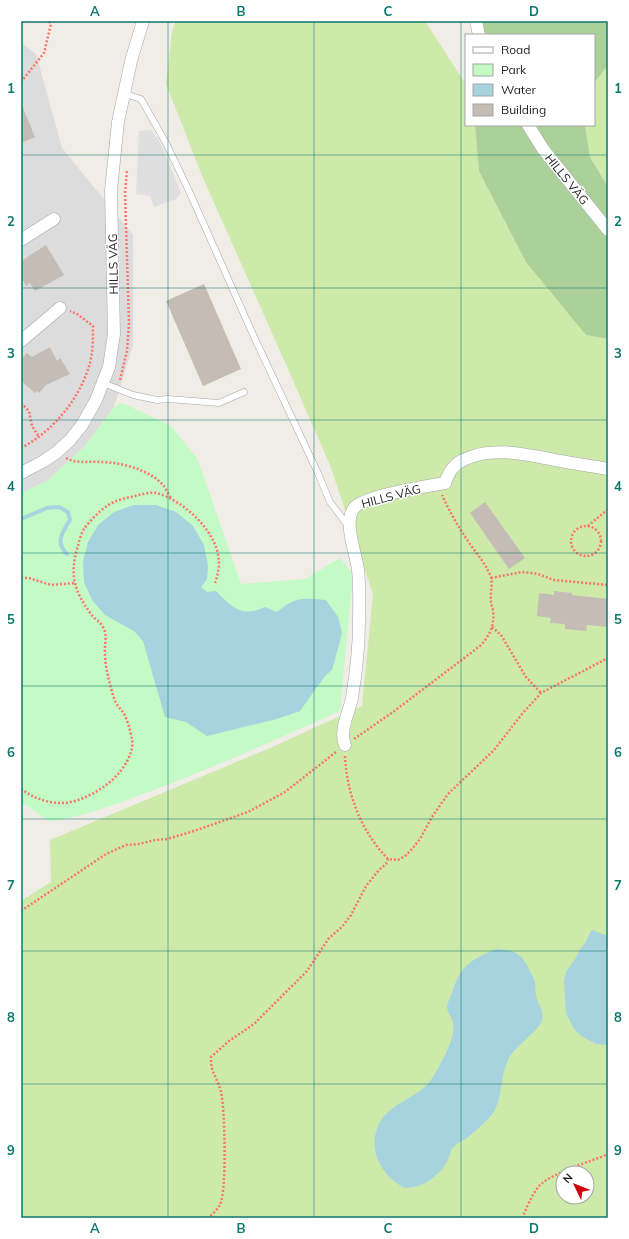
<svg xmlns="http://www.w3.org/2000/svg" width="629" height="1239" font-family="Mulish,sans-serif">
	<rect width="100%" height="100%" fill="#f0ece6"/>
	<!-- residential -->
	<path fill="#dddcdc" d="M21,43l15,11 26,94 71,87v110l-19,62 -29,39 -38,35 -26,12z"/>
	<!-- grass -->
	<g fill="#cdeaab" fill-rule="evenodd">
		<path d="M176,21h249l40,62 1,42h9l4,46 107,164 22,4v879h-587v-317l30,-19 -1,-42 220,-92 92,-42 11,-112 -43,-129 -46,-105 -81,-182 -37,-94 6,-52zM563,1173h24v24h-24z"/>
		<path d="M608,65v122l-18,-30 -5,-32h9v-42z"/>
	</g>
	<!-- forest -->
	<g fill="#acd09a">
		<path d="M480,21h128v44l-14,18v-48h-110z"/>
		<path d="M475,125h110l5,32 18,30v152l-22,-4 -60,-73 -47,-91z"/>
	</g>
	<!-- park -->
	<path fill="#c3fac5" d="M122,403l49,23 27,34 43,124 64,-5 35,-21 13,16 -13,137c-63,28 -125,56 -189,80 -33,12 -66,26 -102,30l-28,-19v-309l26,-12 38,-35 29,-39z"/>
	<!-- parking -->
	<path fill="#dfdfdf" d="M151,130l9,12 21,51 -5,6 -22,8 -4,-11 -14,-2 3,-63z"/>
	<!-- water -->
	<g fill="#a6d3de">
		<path d="M134,505h22l20,7 17,14 11,19 4,21 -1,13 -6,8 6,5 9,-1c16,17 27,27 49,16l12,5c19,-16 26,-14 49,-12l12,17 4,16 -10,37 -7,6 -25,35 -23,8 -70,17 -21,-14 -21,-5 -22,-76 -9,-10 -29,-16 -13,-15 -8,-18 -1,-21 5,-19 10,-17 16,-13z"/>
		<path d="M592,930l16,6v109l-12,-1 -15,-8 -7,-7 -8,-16 -2,-32 2,-9 9,-13 5,-10 6,-7 3,-7z"/>
		<path d="M496,949c18,1 25,4 33,20 2,4 5,9 6,14 1,4 0,9 1,13 2,9 8,13 6,24 -3,11 -26,25 -33,38 -9,17 -6,35 -14,52 -3,7 -24,25 -31,30 -4,2 -8,4 -11,7 -3,4 -3,8 -5,12 -3,7 -7,12 -13,17 -7,7 -19,12 -29,12 -4,0 -7,-4 -11,-6 -16,-12 -25,-34 -18,-53 8,-23 32,-28 49,-43 7,-7 12,-18 17,-27 5,-11 12,-23 10,-36 -1,-5 -5,-10 -6,-15 0,-5 3,-10 5,-15 9,-29 18,-32 44,-44z"/>
	</g>
	<g fill="none" stroke-linecap="round" stroke-linejoin="round">
		<!-- stream -->
		<path stroke="#a6d3de" stroke-width="4" d="M21,519l26,-11 12,-1 9,5 2,8c-8,13 -15,22 -3,34"/>
	</g>
	<!-- building -->
	<g fill="#c5bcb5">
		<path d="M21,103l14,34 -12,5 -2,-5z"/>
		<path d="M46,245l18,30 -29,16 -5,-8 -4,3 -5,-10v-15z"/>
		<path d="M204,284l37,85 -38,17 -37,-85z"/>
		<path d="M50,347l7,14 3,-3 10,16 -24,11 -7,8 -2,-2 -2,2 -14,-12v-22l6,-6 5,4z"/>
		<path d="M485,502l40,56 -16,11 -39,-56z"/>
		<path d="M554,591l18,2v2l36,4v28l-21,-2 -1,6 -21,-2v-5l-15,-1 1,-5 -14,-2 2,-23 15,2z"/>
	</g>
	<g fill="none" stroke-linecap="round" stroke-linejoin="round">
		<defs>
			<g id="lane">
				<path d="M125,94l16,5 25,44 23,48 66,148 62,132 13,31 18,24"/>
				<path d="M103,383l30,12 24,5 11,-1 51,4 25,-11"/>
			</g>
			<g id="street">
				<path d="M476,21l3,14"/>
				<path d="M528,125l15,24 65,81"/>
				<path d="M21,240l33,-21"/>
				<path d="M21,341l39,-33"/>
				<path d="M21,473l23,-12 13,-9 13,-12 12,-15 14,-25 13,-33 5,-33 -3,-144 7,-68 13,-61 12,-40"/>
				<path d="M345,745c-6,-14 4,-33 7,-47 4,-25 7,-51 7,-76 0,-17 1,-35 -1,-52 -2,-18 -15,-47 -4,-62 9,-12 74,-22 91,-25 3,-9 9,-19 18,-23 30,-15 66,-5 97,1 16,3 32,5 48,8"/>
			</g>
		</defs>
		<!-- lane casing -->
		<use href="#lane" stroke="#a6a6a6" stroke-width="7"/>
		<!-- street casing -->
		<use href="#street" stroke="#a6a6a6" stroke-width="13"/>
		<!-- path -->
		<g stroke="#fb756c" stroke-width="2.5" stroke-dasharray="2 2" stroke-linecap="butt">
			<path d="M21,82l23,-29 7,-29 -2,-3"/>
			<path d="M120,380l7,-29 2,-28 -4,-130 2,-23"/>
			<path d="M21,403l8,8 3,15 7,11"/>
			<path d="M21,448c31,-16 58,-48 68,-82 4,-12 4,-28 4,-40l-16,-12 -7,-3"/>
			<path d="M66,458c10,6 22,3 34,4 19,0 49,7 63,23 3,4 5,9 8,13"/>
			<circle cx="586" cy="541" r="15"/>
			<path d="M588,526l20,-17"/>
			<path d="M21,578h8l22,7 24,-2"/>
			<path d="M491,578l31,-6 16,2 16,6 54,5"/>
			<path d="M492,627l9,8 25,42 15,16"/>
			<path d="M354,739l39,-27 87,-66c10,-10 15,-22 13,-36 -1,-3 -2,-6 -2,-9 -1,-8 2,-16 0,-24 -4,-10 -10,-18 -16,-26 -13,-18 -24,-36 -33,-56"/>
			<path d="M345,756c2,39 16,75 43,103l10,1 7,-4 7,-7 8,-10 12,-22 16,-23 46,-44 28,-36 19,-21 67,-35"/>
			<path d="M21,789c17,12 36,18 57,11 23,-8 48,-26 54,-52 2,-7 -4,-26 -7,-32 -2,-5 -6,-8 -9,-13 -3,-6 -5,-15 -7,-23 -2,-8 -4,-17 -4,-26 -1,-9 3,-19 -2,-27 -2,-5 -9,-8 -12,-13 -17,-23 -22,-40 -13,-68 1,-5 3,-12 6,-17 5,-7 15,-18 23,-23 8,-6 19,-8 28,-10 7,-2 15,-4 21,-3 28,7 63,40 63,70 0,7 -2,14 -4,20"/>
			<path d="M21,911l85,-57 20,-9 13,-1 16,-4 12,-1 27,-8 54,-19 37,-20 51,-40"/>
			<path d="M207,1218c5,-3 10,-8 13,-13 7,-15 5,-95 1,-113 -3,-13 -11,-20 -10,-35l18,-16 25,-17 53,-53 22,-33 13,-11 9,-12 15,-29 13,-16 7,-6 2,-5"/>
			<path d="M522,1218c5,-11 10,-24 18,-33 14,-13 50,-23 68,-31"/>
		</g>
		<!-- lane -->
		<use href="#lane" stroke="#fff" stroke-width="6"/>
		<!-- street -->
		<use href="#street" stroke="#fff" stroke-width="12"/>
	</g>
	<!-- grid -->
	<path fill="none" stroke="#0f766e" stroke-width="1" stroke-opacity="0.55" d="M168,21v1197M314,21v1197M461,21v1197M21,155h587M21,288h587M21,420h587M21,553h587M21,686h587M21,819h587M21,951h587M21,1084h587"/>
	<g text-anchor="middle" dominant-baseline="central" stroke-width="3" stroke-linejoin="round" paint-order="stroke">
		<!-- street labels -->
		<g font-size="12" fill="#1f1f1f" stroke="#fff">
			<text transform="translate(567 179) rotate(51)">HILLS VÄG</text>
			<text transform="translate(113 264) rotate(-91)">HILLS VÄG</text>
			<text transform="translate(391 496) rotate(-15)">HILLS VÄG</text>
		</g>
	</g>
	<!-- border -->
	<rect width="629" height="1239" fill="none" stroke="#ffffff" stroke-width="44"/>
	<!-- legend -->
	<rect x="465" y="34" width="130" height="92" fill="#ffffff" stroke="#a5a5a5"/>
	<rect x="473" y="47" width="20" height="6" fill="#ffffff" stroke="#a5a5a5"/>
	<text x="501" y="54" font-size="12" fill="#1f1f1f">Road</text>
	<rect x="473" y="64" width="20" height="12" fill="#c3fac5" stroke="#a5a5a5"/>
	<text x="501" y="74" font-size="12" fill="#1f1f1f">Park</text>
	<rect x="473" y="84" width="20" height="12" fill="#a6d3de" stroke="#a5a5a5"/>
	<text x="501" y="94" font-size="12" fill="#1f1f1f">Water</text>
	<rect x="473" y="104" width="20" height="12" fill="#c5bcb5" stroke="#a5a5a5"/>
	<text x="501" y="114" font-size="12" fill="#1f1f1f">Building</text>
	<!-- north arrow -->
	<g transform="translate(575 1185) rotate(313)"><circle r="19" fill="#ffffff" stroke="#a5a5a5"/>
	<path d="M0-3L7 15L0 10L-7 15Z" fill="#cf0008"/>
	<text y="-6" font-size="11" font-weight="bold" text-anchor="middle" fill="#1f1f1f">N</text>
	</g>
	<rect x="22" y="22" width="585" height="1195" fill="none" stroke="#0f766e" stroke-width="1.5"/>
	<g font-size="13" text-anchor="middle" font-weight="bold" fill="#0f766e">
		<text x="95" y="16">A</text>
		<text x="241" y="16">B</text>
		<text x="388" y="16">C</text>
		<text x="534" y="16">D</text>
		<text x="11" y="93">1</text>
		<text x="618" y="93">1</text>
		<text x="11" y="226">2</text>
		<text x="618" y="226">2</text>
		<text x="11" y="358">3</text>
		<text x="618" y="358">3</text>
		<text x="11" y="491">4</text>
		<text x="618" y="491">4</text>
		<text x="11" y="624">5</text>
		<text x="618" y="624">5</text>
		<text x="11" y="757">6</text>
		<text x="618" y="757">6</text>
		<text x="11" y="890">7</text>
		<text x="618" y="890">7</text>
		<text x="11" y="1022">8</text>
		<text x="618" y="1022">8</text>
		<text x="11" y="1155">9</text>
		<text x="618" y="1155">9</text>
		<text x="95" y="1233">A</text>
		<text x="241" y="1233">B</text>
		<text x="388" y="1233">C</text>
		<text x="534" y="1233">D</text>
	</g>
</svg>
